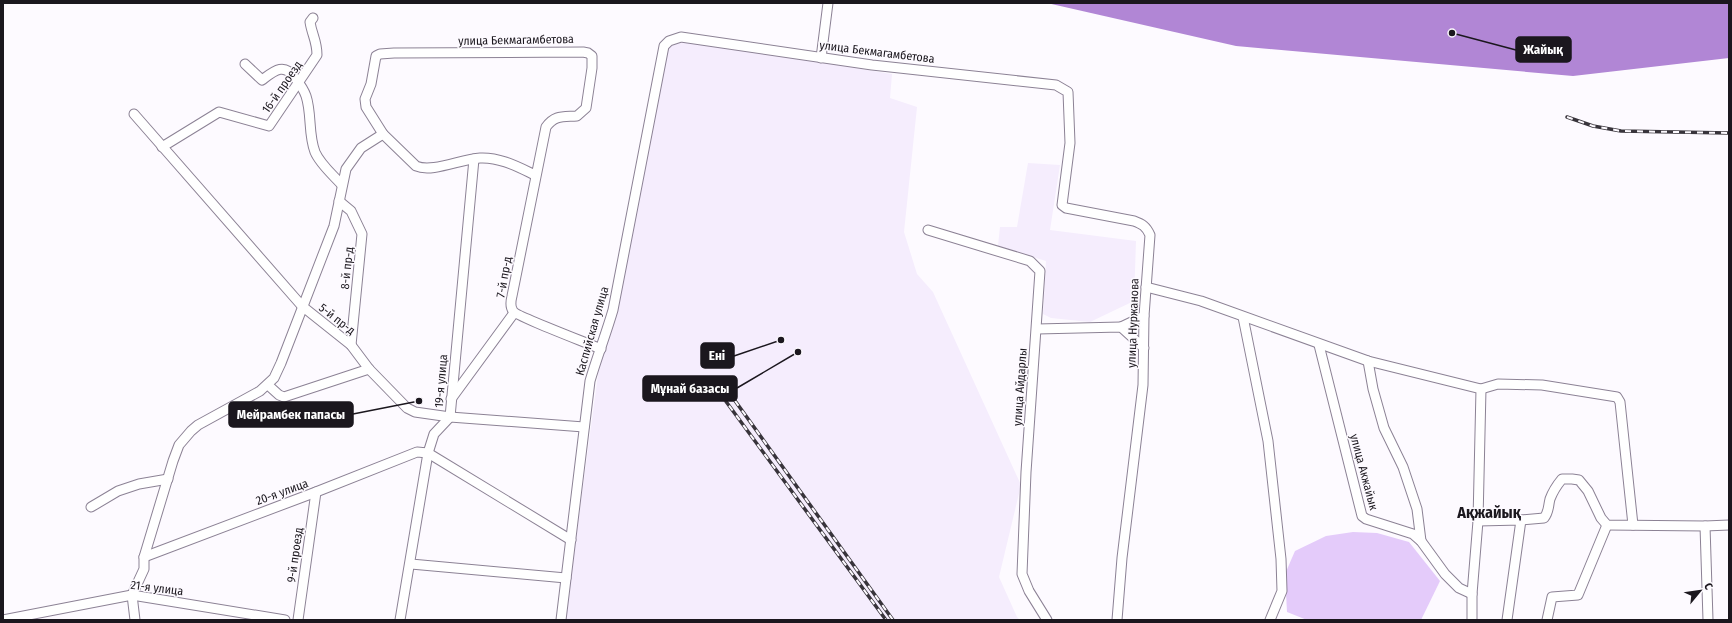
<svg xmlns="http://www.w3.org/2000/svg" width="1732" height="623" font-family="'Fira Sans Condensed',sans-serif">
	<rect width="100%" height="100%" fill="#fdfaff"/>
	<!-- built -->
	<g fill="#f5edfd">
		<path d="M676,41l56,7 160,26 -2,24 27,9 -13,125 13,42 16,18 88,193 -22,92 18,40 3,3h-455l34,-253 69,-322z"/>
		<path d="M1028,163l32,2 -10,65 86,11 -2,60 -44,21 -39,-4 -8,-4 3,-53 -48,-15 2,-19h17z"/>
	</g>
	<!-- green -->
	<path fill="#e4cbfa" d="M1353,532l24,1 32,9 31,39 -19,39h-114l-20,-8 -2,-38 10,-23 31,-15z"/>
	<!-- water -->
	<path fill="#b186d5" d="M1047,3h682v55l-156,18 -337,-30z"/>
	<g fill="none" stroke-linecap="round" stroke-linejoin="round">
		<defs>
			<g id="minor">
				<path d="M821,58l7,-55"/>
				<path d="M245,64l17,16c12,-9 22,-18 33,-2 4,5 9,12 11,18 6,18 2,38 9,56 5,12 18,23 27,33"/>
				<path d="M134,114l168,192 49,39 18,24 38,39 8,4 35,5 134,10"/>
				<path d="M162,147l57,-35 50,14 48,-71c0,-14 -5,-20 -7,-33l3,-4"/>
				<path d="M535,175c-17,-8 -35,-18 -55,-17 -19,1 -48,15 -64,8l-33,-32 -17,-27 -1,-8 6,-15 5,-28 4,-2 14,-1 189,-1 5,1 4,3v12l-6,40 -9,8c-15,1 -22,-1 -31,11l-34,169c-1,4 -2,11 1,15 3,5 77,33 88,38"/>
				<path d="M339,201l12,10 11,23 -11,111"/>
				<path d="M928,230l102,31 10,10 -14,201 -4,102 7,17 18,29"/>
				<path d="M1146,287l55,14 167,60 113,28 -3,132 -6,73v26"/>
				<path d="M1243,317l25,124 13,118 1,32 -12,29"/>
				<path d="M1121,327l23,-11"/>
				<path d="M1037,329l84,-2 23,21"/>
				<path d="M1319,345l43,171 4,3 47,15 8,7 24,33 14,14 13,6"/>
				<path d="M1368,361l5,28 11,39 19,39 14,42 4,32"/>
				<path d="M268,385l11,10 5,2 85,-28"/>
				<path d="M1481,389l17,-5 44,1 75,12 3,5 13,123"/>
				<path d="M451,399l63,-86"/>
				<path d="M91,507l27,-16 21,-7 29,-5"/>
				<path d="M1521,520l23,-2c5,-6 4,-11 6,-19 3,-8 7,-14 12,-20h10l7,1 9,11 13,27 6,7 98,1 24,-1"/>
				<path d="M1478,521l43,-1 -14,100"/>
				<path d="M1705,526l3,94"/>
				<path d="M144,557l172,-65 101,-40 11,1 143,87"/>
				<path d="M411,564l155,14"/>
				<path d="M3,620l129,-25 153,25"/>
				<path d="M135,620l-3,-25 12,-26v-12l29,-96 6,-16 12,-14 7,-6 62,-34 14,-13 7,-15 53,-137 12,-57 15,-21 22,-14"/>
				<path d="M298,620l18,-128"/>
				<path d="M400,620l28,-167 6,-19 16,-17 24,-258"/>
				<path d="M561,620l29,-239c7,-24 16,-47 23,-71l51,-264 5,-5 12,-4 191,28 184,20 12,7 2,51 -8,62 4,3 68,13c8,3 12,5 16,14l-6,81 -1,69 -21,173 -5,62"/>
				<path d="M1547,620l5,-23 26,-2 29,-70"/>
			</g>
		</defs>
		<!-- minor casing -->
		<use href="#minor" stroke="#8c8295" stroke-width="11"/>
		<!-- minor -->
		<use href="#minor" stroke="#fff" stroke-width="9"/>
		<defs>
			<g id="rail">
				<path d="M1567,117l26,9 28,5 108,2"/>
				<path d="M728,391l165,229"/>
				<path d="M722,396l164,224"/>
			</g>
		</defs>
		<!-- rail casing -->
		<use href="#rail" stroke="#38343b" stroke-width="3.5"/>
		<!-- rail -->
		<use href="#rail" stroke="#fdfaff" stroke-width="2" stroke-dasharray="6" stroke-linecap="butt"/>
	</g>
	<g text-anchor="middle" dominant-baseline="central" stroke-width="3" stroke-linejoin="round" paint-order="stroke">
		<!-- street labels -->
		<g font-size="12" fill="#1b171e" stroke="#fdfaff">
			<text transform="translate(516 40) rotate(-1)">улица Бекмагамбетова</text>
			<text transform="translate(877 52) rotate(7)">улица Бекмагамбетова</text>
			<text transform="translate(282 87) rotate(-55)">16-й проезд</text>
			<text transform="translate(347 268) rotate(-84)">8-й пр-д</text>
			<text transform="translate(504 277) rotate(-80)">7-й пр-д</text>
			<text transform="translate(337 319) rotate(38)">5-й пр-д</text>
			<text transform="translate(1133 323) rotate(-88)">улица Нуржанова</text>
			<text transform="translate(592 331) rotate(-74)">Каспийская улица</text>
			<text transform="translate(441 381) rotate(-85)">19-я улица</text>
			<text transform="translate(1020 387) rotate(-86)">улица Айдарлы</text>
			<text transform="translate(1364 472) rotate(75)">улица Акжайык</text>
			<text transform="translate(282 492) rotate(-20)">20-я улица</text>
			<text transform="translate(295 555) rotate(-82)">9-й проезд</text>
			<text transform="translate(157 588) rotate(7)">21-я улица</text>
		</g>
		<!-- district labels -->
		<g font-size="16" font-weight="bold" fill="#1b171e" stroke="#fdfaff">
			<text x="1489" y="512">Ақжайық</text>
		</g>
	</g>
	<!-- callouts -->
	<path fill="none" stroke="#1b171e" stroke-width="1.5" d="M1452 33L1516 50M781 340L734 356M798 352L737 388M419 401L353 414"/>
	<g fill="#1b171e" stroke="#fdfaff" stroke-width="1.5">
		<circle cx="1452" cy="33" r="4"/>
		<circle cx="781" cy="340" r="4"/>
		<circle cx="798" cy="352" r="4"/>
		<circle cx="419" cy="401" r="4"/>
	</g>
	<g fill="#1b171e" stroke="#1b171e" stroke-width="1.5">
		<rect x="1516" y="37" width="55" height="25" rx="4"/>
		<rect x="701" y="343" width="33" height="25" rx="4"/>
		<rect x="643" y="376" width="94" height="25" rx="4"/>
		<rect x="229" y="402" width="124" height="25" rx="4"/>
	</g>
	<g font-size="13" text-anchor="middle" font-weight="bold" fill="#fff">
		<text x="1543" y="54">Жайық</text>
		<text x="717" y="360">Ені</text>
		<text x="690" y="393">Мұнай базасы</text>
		<text x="291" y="419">Мейрамбек папасы</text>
	</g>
	<!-- border -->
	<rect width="1732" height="623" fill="none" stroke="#1b171e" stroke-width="8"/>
	<!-- north arrow -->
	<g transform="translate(1700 591) rotate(61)" stroke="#fdfaff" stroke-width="3" paint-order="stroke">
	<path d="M0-3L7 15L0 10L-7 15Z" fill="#1b171e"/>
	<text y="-6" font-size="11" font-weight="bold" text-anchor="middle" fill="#1b171e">С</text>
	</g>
</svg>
